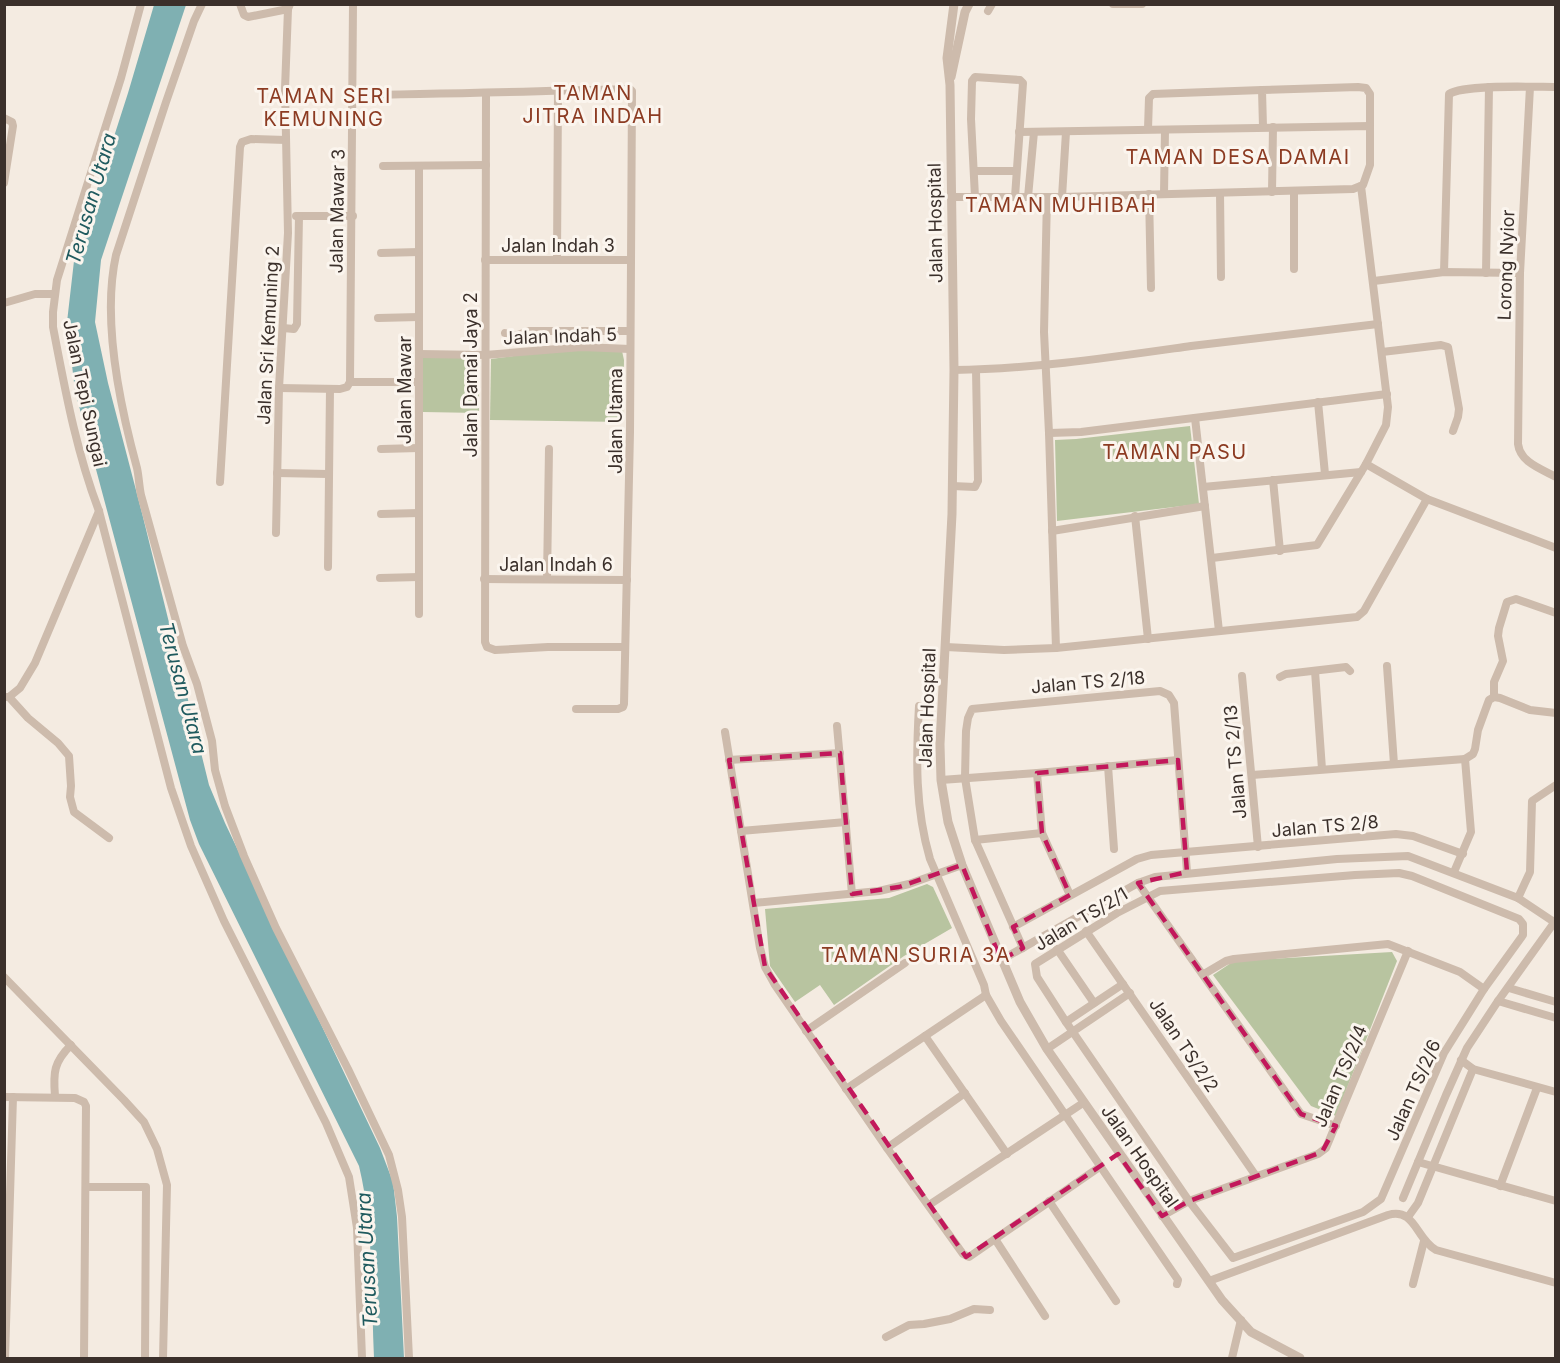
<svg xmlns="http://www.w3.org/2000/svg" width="1560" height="1363" font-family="Inter,sans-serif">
	<rect width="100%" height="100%" fill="#f4ebe1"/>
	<!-- green -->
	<g fill="#b8c4a0">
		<path d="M566,349l56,2 2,9 -1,62 -133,-2 1,-61z"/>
		<path d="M423,356l56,1v56l-56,-1z"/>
		<path d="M1190,426l9,78 -142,17 -2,-81 21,-1z"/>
		<path d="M927,884l6,3 19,41 -48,28 -70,49 -14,-20 -25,17 -25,-36 -5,-57 124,-11z"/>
		<path d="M1392,952l5,9 -61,155 -25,-10 -98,-131 21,-14z"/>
	</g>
	<!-- water -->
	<path fill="#7fb0b2" d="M154,5h32l-85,255 -6,62 13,61 34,130 67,272 16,38 155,325 13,34 4,35 7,141h-30c-3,-63 0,-130 -15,-192l-160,-322 -9,-24 -115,-429 -8,-69 7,-61 54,-168z"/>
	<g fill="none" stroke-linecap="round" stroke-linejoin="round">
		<!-- minor -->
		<g stroke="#cdbbac" stroke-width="8">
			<path d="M141,4l-20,74 -64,202 -4,32v15c12,62 23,124 46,184l72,277 20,58 33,75 102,202 23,54 8,51 5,130"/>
			<path d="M202,4l-8,17 -28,81 -50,153c-14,63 4,151 21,213 2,9 2,18 4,27l42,151 14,38 15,57 3,29 10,36 19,50 32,72 72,141 41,86 9,35 4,27 7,141"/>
			<path d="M240,4l4,11 4,2 40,-8"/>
			<path d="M1113,4h29"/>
			<path d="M988,11l4,-7"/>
			<path d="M1530,87l-10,186 -2,171c2,18 23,25 38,33"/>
			<path d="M486,94l-1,548 2,5 8,3 53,-3h77"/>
			<path d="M353,95c93,-1 185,-4 277,-6l2,2 -2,341 -6,272 -1,3 -5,2h-42"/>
			<path d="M4,118l8,4 1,4 -9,57"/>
			<path d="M1263,127l-1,-37 96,-3 8,1 4,6v32"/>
			<path d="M1148,129l1,-31 4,-4 109,-4"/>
			<path d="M383,166l103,-1"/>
			<path d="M419,166v448"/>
			<path d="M974,171h42"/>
			<path d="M1272,192l1,-65"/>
			<path d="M1294,192v77"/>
			<path d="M1220,193l1,84"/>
			<path d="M1149,194l2,94"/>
			<path d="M1164,194l1,-64"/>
			<path d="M951,197h111l291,-8 10,-4 7,-20v-39l-351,6"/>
			<path d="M975,197l-4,-78 1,-38 3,-4 45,3 3,3 -8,114"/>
			<path d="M1028,197l6,-65"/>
			<path d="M1047,197l-3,135 5,101 7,215"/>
			<path d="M1062,197l4,-65"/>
			<path d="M296,216h57"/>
			<path d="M381,253l38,-1"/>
			<path d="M485,260h145"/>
			<path d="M557,260l1,-170"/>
			<path d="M1444,272l5,-178c16,-10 85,-7 107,-7"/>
			<path d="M1486,273l3,-186"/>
			<path d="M1374,281l70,-9 76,1"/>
			<path d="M4,303l31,-9h19"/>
			<path d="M378,318l41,-1"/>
			<path d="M283,328l11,1 3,-5 2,-108"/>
			<path d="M505,333l10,3 14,-5h101"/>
			<path d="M1382,352l59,-7 7,2 11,62 -1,8 -5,14"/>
			<path d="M419,354l66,1 97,-8 48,2"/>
			<path d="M954,370c80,-1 159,-13 237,-24 63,-8 125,-15 187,-22"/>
			<path d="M350,382h69"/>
			<path d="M279,388l61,1 7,-2 3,-5 3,-378"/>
			<path d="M1318,402l7,72"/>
			<path d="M1195,418l24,213"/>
			<path d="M1049,433l32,-1 306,-38"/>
			<path d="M381,449l38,-1"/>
			<path d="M1366,464l61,35 129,49"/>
			<path d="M277,473l51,1"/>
			<path d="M1273,480l7,71"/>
			<path d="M220,482l20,-335 2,-5 9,-3 35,1"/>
			<path d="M952,486l23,1 3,-6 -2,-111"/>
			<path d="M1203,487l158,-15"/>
			<path d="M381,514l38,-1"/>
			<path d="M1135,516l13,123"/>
			<path d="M1052,531l153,-25"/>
			<path d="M276,533l3,-145 9,-155 -3,-144 3,-80 2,-5"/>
			<path d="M1212,558l105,-13 49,-81 20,-39 2,-18 -27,-221"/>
			<path d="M328,567l2,-178"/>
			<path d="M380,578l39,-1"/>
			<path d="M484,579l143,1"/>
			<path d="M547,579l2,-130"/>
			<path d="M946,647l58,3 52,-2 301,-31 7,-6 63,-112"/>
			<path d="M1387,666l7,98"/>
			<path d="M1315,671l7,98"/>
			<path d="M1242,676l16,171"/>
			<path d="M1280,677l6,-3 60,-7 4,4"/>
			<path d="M4,697h5l11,-9 15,-25 64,-152"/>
			<path d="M9,697l19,21 30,25 11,13 2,30 -1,11 4,15 35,26"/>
			<path d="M1494,697v-15l9,-21 -5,-25 1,-8 8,-26 9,-3 40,14"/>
			<path d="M919,706c-3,53 -4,102 11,153l54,126 2,10 15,26 175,256 2,3 -1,4"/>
			<path d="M837,726l15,168"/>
			<path d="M725,732l35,216 5,19 10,18 112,163 76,106 6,3 132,-91"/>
			<path d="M729,760l111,-7"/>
			<path d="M1108,766l6,83"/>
			<path d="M1037,773l5,60 28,62"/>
			<path d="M1252,775l213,-16"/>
			<path d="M941,780l96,-7 141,-13"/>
			<path d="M741,831l105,-9"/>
			<path d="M975,840l67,-7"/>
			<path d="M1454,872l17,-40 -6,-73 8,-5 2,-5 3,-19 11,-30 5,-3 6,1 30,12 26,3"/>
			<path d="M1399,873l13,3 107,43 4,5v11l-39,54 -40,64 -63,146 -18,13 -130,46 -44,-57 -123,-179 -29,-45 -2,-13 82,-51 43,-22 195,-16z"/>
			<path d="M1138,883l163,231 35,12"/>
			<path d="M1518,898l12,-26 2,-71 24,-16"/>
			<path d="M754,903l125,-12 30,-7 53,-19"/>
			<path d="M1013,927l124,-68 14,-4 245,-21 17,2 50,18"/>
			<path d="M1086,931l170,245"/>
			<path d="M1023,948l-48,-108 -10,-62 1,-47 2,-13 4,-9 188,-18 9,4 5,8 13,169"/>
			<path d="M1057,949l37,54"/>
			<path d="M1001,960l137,-77 17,-6 182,-18 71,-3 110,42 36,24"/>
			<path d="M1204,974l22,-13 8,-2 154,-15 72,28 24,17"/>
			<path d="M4,977l120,123 20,22 13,27 10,36 -4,173"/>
			<path d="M1509,988l47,14"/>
			<path d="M1498,1001l58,17"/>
			<path d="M1066,1022l57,-38"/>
			<path d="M806,1031l99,-68"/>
			<path d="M925,1036l82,118"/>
			<path d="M1047,1049l83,-56"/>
			<path d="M1461,1060l12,9 83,23"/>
			<path d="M846,1089l140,-94"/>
			<path d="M55,1096c-2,-24 -1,-34 16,-51"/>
			<path d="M4,1097l71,1 9,4 2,4 -2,252"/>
			<path d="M887,1148l78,-55"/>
			<path d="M1418,1162l138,39"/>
			<path d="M1500,1186l37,-98"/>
			<path d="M86,1187h60l-1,171"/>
			<path d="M1403,1198l43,-103 21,-47 31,-47 58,-81"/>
			<path d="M1049,1201l67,100"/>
			<path d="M929,1205l154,-102"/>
			<path d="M1162,1216l27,-15 129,-47 8,-6 82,-197"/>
			<path d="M1408,1217l10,-14 55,-134"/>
			<path d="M995,1239l50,77"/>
			<path d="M1209,1281l179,-66c27,-8 28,24 48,35l120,33"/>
			<path d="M1413,1284l11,-43"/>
			<path d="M886,1337l23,-12 15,-1 26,-5 24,-10 16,1"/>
			<path d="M5,1358l8,-261"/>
			<path d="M1232,1358l9,-38"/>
		</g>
		<!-- tertiary -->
		<g stroke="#cdbbac" stroke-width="9">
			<path d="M954,4l-7,54 3,27 4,285 -2,144 -12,230 1,36 7,42 14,43 58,137 27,47 175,251 29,32 49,26"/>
			<path d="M951,77l14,-65 4,-8"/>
		</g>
	</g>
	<!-- marked area -->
	<path fill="none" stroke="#c2185b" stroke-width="4.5" stroke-dasharray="12 8" stroke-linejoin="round" d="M840,753l12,141 47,-7 63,-22 39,95 22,-12 -10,-21 57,-32 -28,-62 -5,-60 141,-13 9,112 -49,11 163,231 35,12 -14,26 -133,49 -27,15 -44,-62 -152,103 -201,-290 -36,-207z"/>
	<g text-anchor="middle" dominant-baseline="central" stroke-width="6" stroke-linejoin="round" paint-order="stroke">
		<!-- street labels -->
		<g font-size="18" fill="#3b302b" stroke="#fbf5ee">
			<text transform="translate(337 211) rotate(-89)">Jalan Mawar 3</text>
			<text transform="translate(935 223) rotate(-91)">Jalan Hospital</text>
			<text x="558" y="245">Jalan Indah 3</text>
			<text transform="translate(1506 265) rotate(-88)">Lorong Nyior</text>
			<text transform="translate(268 335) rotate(-87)">Jalan Sri Kemuning 2</text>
			<text transform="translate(560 336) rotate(-2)">Jalan Indah 5</text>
			<text transform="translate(470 375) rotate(-90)">Jalan Damai Jaya 2</text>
			<text transform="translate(404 390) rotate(-90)">Jalan Mawar</text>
			<text transform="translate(85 393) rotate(78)">Jalan Tepi Sungai</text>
			<text transform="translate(615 421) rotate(-90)">Jalan Utama</text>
			<text x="556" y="564">Jalan Indah 6</text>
			<text transform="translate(1088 682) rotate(-5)">Jalan TS 2/18</text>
			<text transform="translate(927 708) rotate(-88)">Jalan Hospital</text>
			<text transform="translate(1235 762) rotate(-95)">Jalan TS 2/13</text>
			<text transform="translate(1325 826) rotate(-5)">Jalan TS 2/8</text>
			<text transform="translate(1081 919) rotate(-31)">Jalan TS/2/1</text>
			<text transform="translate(1184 1045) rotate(56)">Jalan TS/2/2</text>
			<text transform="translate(1340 1076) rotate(-67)">Jalan TS/2/4</text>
			<text transform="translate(1413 1090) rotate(-66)">Jalan TS/2/6</text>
			<text transform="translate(1140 1156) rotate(55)">Jalan Hospital</text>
		</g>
		<!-- neighbourhood labels -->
		<g font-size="20" letter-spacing="1.5" fill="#8c3b22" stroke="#fbf5ee">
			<text x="593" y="93">TAMAN<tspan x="593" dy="23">JITRA INDAH</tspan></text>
			<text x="324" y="96">TAMAN SERI<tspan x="324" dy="23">KEMUNING</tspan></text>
			<text x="1238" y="157">TAMAN DESA DAMAI</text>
			<text x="1061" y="205">TAMAN MUHIBAH</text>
			<text x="1175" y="452">TAMAN PASU</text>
			<text x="916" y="955">TAMAN SURIA 3A</text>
		</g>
		<!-- water labels -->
		<g font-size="20" font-style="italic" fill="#1f5a5e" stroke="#fbf5ee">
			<text transform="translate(91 199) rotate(-74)">Terusan Utara</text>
			<text transform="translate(183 688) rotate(75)">Terusan Utara</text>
			<text transform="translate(367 1260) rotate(-93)">Terusan Utara</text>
		</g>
	</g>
	<!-- border -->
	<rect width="1560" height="1363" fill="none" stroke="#3b302b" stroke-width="12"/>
</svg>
